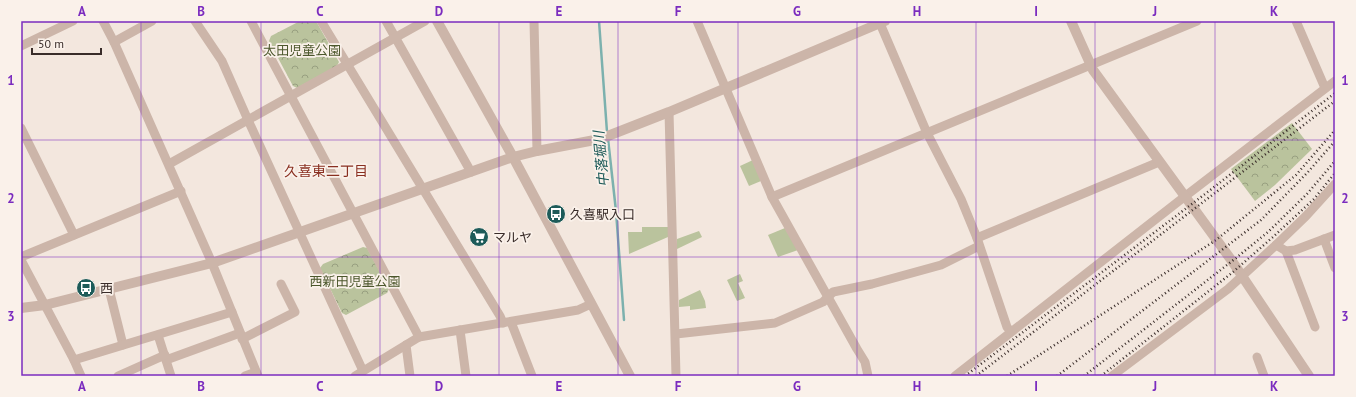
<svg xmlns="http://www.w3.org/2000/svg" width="1356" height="397" font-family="'PT Sans','Noto Sans JP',sans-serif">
	<defs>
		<pattern id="park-crowns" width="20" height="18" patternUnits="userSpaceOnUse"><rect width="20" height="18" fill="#bac39d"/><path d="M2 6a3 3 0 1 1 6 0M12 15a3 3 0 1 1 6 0" fill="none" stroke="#989f80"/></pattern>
	</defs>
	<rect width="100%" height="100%" fill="#f3e7de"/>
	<!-- park -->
	<g fill="url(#park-crowns)">
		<path d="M300,21h16l23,41 -2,4 -40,22 -4,-2 -24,-45 2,-5z"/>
		<path d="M1292,123l20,26 -37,36 -20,16 -24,-32z"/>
		<path d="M363,247l4,1 22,41 -2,4 -41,22 -4,-2 -22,-45 3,-4z"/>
	</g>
	<!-- garden -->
	<g fill="#bac39d">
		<path d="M753,160l8,21 -12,5 -9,-20z"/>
		<path d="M642,227h26v10l-39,17 -1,-22h14z"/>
		<path d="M785,228l13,22 -20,7 -10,-22z"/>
		<path d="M699,231l3,6 -25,12v-10z"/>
		<path d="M740,274l3,7 -5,2 7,15 -8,3 -10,-21z"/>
		<path d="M700,290l5,11 1,7 -16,2v-4l-11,1v-7z"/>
	</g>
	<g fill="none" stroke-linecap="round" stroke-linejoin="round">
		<!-- stream -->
		<g stroke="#7cb1ae" stroke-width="2.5">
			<path d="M599,21l8,111"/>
			<path d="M608,139l8,72 8,109"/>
		</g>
		<!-- minor -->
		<g stroke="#ccb5a9" stroke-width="9">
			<path d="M103,21l11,21 98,221 46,113"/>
			<path d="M195,21l27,40 26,59 115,251"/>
			<path d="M251,21l168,316"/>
			<path d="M321,21l179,295 3,7"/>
			<path d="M386,21l85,151"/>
			<path d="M534,21l3,130"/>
			<path d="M697,21l75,176 85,152 8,13 3,14"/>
			<path d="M879,21l48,112 34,66 16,39 30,89 4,5"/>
			<path d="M1296,21l29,67"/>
			<path d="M114,42l38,-21"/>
			<path d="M21,46l52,-25"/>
			<path d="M669,112l7,264"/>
			<path d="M21,128l53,107"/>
			<path d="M169,164l256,-143"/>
			<path d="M772,197l425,-176"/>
			<path d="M977,238l182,-76"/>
			<path d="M1324,239l11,29"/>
			<path d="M1276,245l30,-29 29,-32"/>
			<path d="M1286,251l29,76"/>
			<path d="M21,257l160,-66"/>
			<path d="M21,260l53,100 7,16"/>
			<path d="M109,289l14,56"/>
			<path d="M511,322l21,54"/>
			<path d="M460,330l6,46"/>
			<path d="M676,334l99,-11 48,-21 10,-10 39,-8 69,-19 38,-19"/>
			<path d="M158,335l13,41"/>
			<path d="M242,339l53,-27 -14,-28"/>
			<path d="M406,345l4,31"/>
			<path d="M1257,357l7,19"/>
			<path d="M74,360l158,-48"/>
			<path d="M166,360l74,-27"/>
			<path d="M118,376l47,-21"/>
			<path d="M245,376l11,-4"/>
			<path d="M355,376l64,-39 159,-27 13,-6"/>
			<path d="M955,376l224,-175 156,-120"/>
			<path d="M1112,376l116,-87 48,-44 10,6 9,-1 40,-15"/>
		</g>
		<!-- tertiary -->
		<g stroke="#ccb5a9" stroke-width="10">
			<path d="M437,21l76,136 117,219"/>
			<path d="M1071,21l22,49 139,191 77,115"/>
			<path d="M21,308l24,-3 167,-42 301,-106 24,-6 63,-12 69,-27 216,-91"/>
		</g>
		<!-- rail -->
		<g stroke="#392c29" stroke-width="2.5" stroke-dasharray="1 3" stroke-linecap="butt">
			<path d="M965,376l244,-185 126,-98"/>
			<path d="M976,376l359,-275"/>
			<path d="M1007,376l209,-136 80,-65 39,-45"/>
			<path d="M1057,376l204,-156 47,-48 27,-31"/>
			<path d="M1084,376l152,-118 32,-26 39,-38 28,-33"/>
			<path d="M1101,376l132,-104 40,-35 41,-38 21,-26"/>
		</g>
	</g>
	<!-- grid -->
	<path fill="none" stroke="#7b2cbf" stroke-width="1" stroke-opacity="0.55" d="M141,21v355M261,21v355M380,21v355M499,21v355M618,21v355M738,21v355M857,21v355M976,21v355M1095,21v355M1215,21v355M21,140h1314M21,257h1314"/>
	<!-- icons -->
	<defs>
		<symbol id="bus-disc" viewBox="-11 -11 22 22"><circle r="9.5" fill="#1d5b59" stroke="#faf1ea"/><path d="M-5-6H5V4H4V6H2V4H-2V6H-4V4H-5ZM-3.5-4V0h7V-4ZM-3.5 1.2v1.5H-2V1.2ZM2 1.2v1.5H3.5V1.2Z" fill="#fff"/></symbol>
		<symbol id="supermarket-disc" viewBox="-11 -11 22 22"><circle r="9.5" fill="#1d5b59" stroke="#faf1ea"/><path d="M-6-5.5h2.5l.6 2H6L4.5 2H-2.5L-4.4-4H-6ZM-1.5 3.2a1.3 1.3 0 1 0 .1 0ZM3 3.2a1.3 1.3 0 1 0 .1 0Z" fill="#fff"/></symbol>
	</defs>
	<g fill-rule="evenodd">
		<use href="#bus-disc" x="545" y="203" width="22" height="22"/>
		<use href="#supermarket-disc" x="468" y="226" width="22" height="22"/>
		<use href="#bus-disc" x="75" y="277" width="22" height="22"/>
	</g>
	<g text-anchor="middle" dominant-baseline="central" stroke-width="3.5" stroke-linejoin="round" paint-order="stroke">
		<!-- park labels -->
		<g font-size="13" fill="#4c572c" stroke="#faf1ea">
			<text x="302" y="50">太田児童公園</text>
			<text x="355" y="281">西新田児童公園</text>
		</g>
		<!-- poi labels -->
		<g font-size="13" fill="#392c29" stroke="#faf1ea" text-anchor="start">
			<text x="570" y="214">久喜駅入口</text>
			<text x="493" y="237">マルヤ</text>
			<text x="100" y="288">西</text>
		</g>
		<!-- water labels -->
		<g font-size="14" font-style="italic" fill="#1d5b59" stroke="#faf1ea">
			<text transform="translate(601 159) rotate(-95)">中落堀川</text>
		</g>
		<!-- neighbourhood labels -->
		<g font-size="14" fill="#892f20" stroke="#faf1ea">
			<text x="326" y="171">久喜東二丁目</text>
		</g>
	</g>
	<!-- border -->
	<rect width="1356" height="397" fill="none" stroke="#faf1ea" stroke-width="44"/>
	<!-- scale -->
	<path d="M32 48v6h69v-6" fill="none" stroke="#392c29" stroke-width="2"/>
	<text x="38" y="48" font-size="12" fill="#392c29" stroke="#faf1ea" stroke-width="3" paint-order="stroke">50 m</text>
	<rect x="22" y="22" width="1312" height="353" fill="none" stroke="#7b2cbf" stroke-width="1.5"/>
	<g font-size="13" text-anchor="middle" font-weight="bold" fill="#7b2cbf">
		<text x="82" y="16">A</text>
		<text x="201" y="16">B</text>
		<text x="320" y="16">C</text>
		<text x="439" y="16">D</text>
		<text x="559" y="16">E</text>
		<text x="678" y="16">F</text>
		<text x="797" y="16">G</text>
		<text x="917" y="16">H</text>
		<text x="1036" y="16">I</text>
		<text x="1155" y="16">J</text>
		<text x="1274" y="16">K</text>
		<text x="11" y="85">1</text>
		<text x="1345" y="85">1</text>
		<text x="11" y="203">2</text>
		<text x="1345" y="203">2</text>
		<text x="11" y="321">3</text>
		<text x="1345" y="321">3</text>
		<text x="82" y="391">A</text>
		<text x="201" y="391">B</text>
		<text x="320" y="391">C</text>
		<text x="439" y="391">D</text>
		<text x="559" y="391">E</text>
		<text x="678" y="391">F</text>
		<text x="797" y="391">G</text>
		<text x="917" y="391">H</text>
		<text x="1036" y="391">I</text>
		<text x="1155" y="391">J</text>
		<text x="1274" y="391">K</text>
	</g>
</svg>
